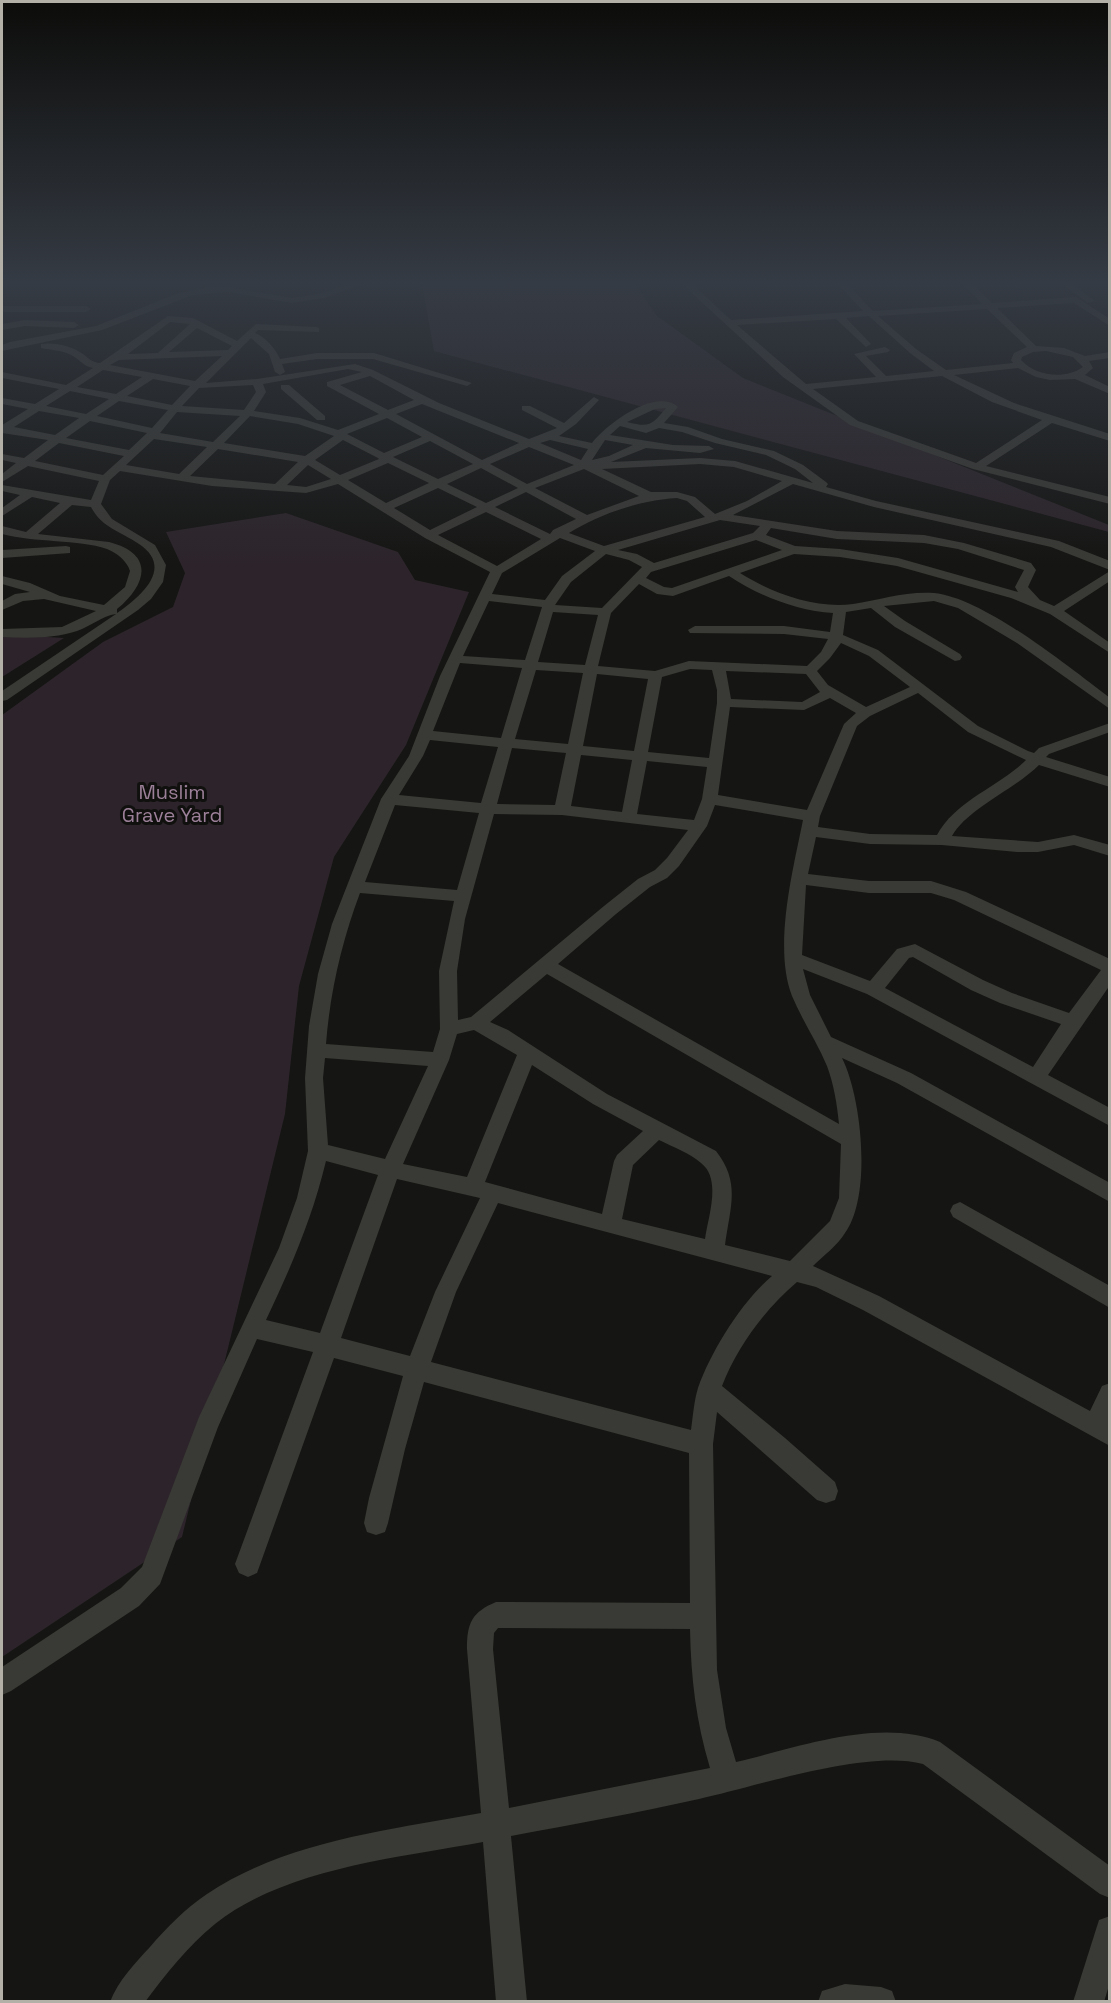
<svg xmlns="http://www.w3.org/2000/svg" width="1111" height="2003" font-family="'Space Grotesk',sans-serif">
	<rect width="100%" height="100%" fill="#151513"/>
	<!-- green -->
	<g fill="#2c242a">
		<path d="M422,284h213l22,32 86,62 366,147v7l-675,-181z"/>
		<path d="M286,513l112,39 17,28 54,12 -63,153 -72,112 -35,129 -14,128 -103,423 -180,120v-942l101,-73 70,-35 12,-34 -19,-41z"/>
		<path d="M2,634l62,4 -62,39z"/>
	</g>
	<g fill="none" stroke-linecap="round" stroke-linejoin="round">
		<!-- minor -->
		<g fill="#393935" fill-rule="evenodd">
			<path d="M349,284h13l-38,14 -32,5 -64,-11 -35,3 -91,35 -100,21v-6l8,-3 86,-16 80,-32 30,-7h22l64,11 27,-4z"/>
			<path d="M682,284h10l39,36 132,-9 -25,-27h9l26,27 109,-7 -19,-20h9l20,19 84,-6 34,22v7l-36,-23 -77,5 39,38 28,2 21,8 25,-4v6l-21,3 4,7 -8,7 25,12v7l-35,-15 -25,1 -14,-3 -18,-9 -64,7 60,28 96,31v7l-58,-18 -66,43 124,31v7l-137,-35 -123,-44 -67,-48zM987,309l40,38 -13,6 -3,7 2,3 -67,7 -30,-21 -38,-33zM869,316l41,37 24,18 -48,5 -20,-20 22,-4 2,-2 -5,-3 -31,7 22,23 -70,7 -69,-59 99,-6 30,28 5,-3 -25,-26zM1046,351l27,6 10,10c-18,13 -48,9 -62,-7l1,-3 11,-5zM942,376l50,26 50,18 -66,43 -118,-42 -45,-32z"/>
			<path d="M1062,284h10l23,17 -7,2z"/>
			<path d="M2,306h84l5,3 -5,3h-84z"/>
			<path d="M168,316l25,2 44,23 19,-17 60,3 3,1v4l-61,-2 -3,3c10,4 21,16 25,26l37,-6h57l98,30 -5,3 -94,-27h-56l-35,5 3,8 -5,3 -5,-3 -6,-18 -18,-16 -45,45 51,-4 98,-15 18,6 66,33 90,36 28,-11 -35,-18v-4h8l34,17 30,-26 5,3 -23,24 -17,12 33,7c14,-18 63,-56 86,-36l-14,16 24,4 34,12 52,12 29,14 23,17 2,2 -2,3 50,14 183,40 51,20v9l-59,-23 -177,-40 -81,-23 -60,31 104,16 87,4 40,8 67,20 5,7 -8,17 12,13 14,6 56,-35v10l-46,30 46,32v10l-60,-39 -39,-16 -114,-32 -57,-9 -46,-3 -54,19c32,20 75,36 113,31 26,-4 53,-13 81,-11 50,5 135,74 176,105v11l-93,-66 -59,-35 -24,-7 -50,5 21,15 55,33 2,3 -2,3 -5,1 -60,-34 -24,-19 -25,4 -3,23 35,15 100,76 50,25 6,2 5,-5 71,-25v9l-61,22 -3,3 64,20v10l-71,-22c-24,24 -72,44 -87,71l86,6 36,-7 36,10v11l-36,-11 -36,7h-21l-75,-7 -72,-1 -54,-7 -8,37 61,7h62l35,11 144,67v26l-62,90 62,33v18l-243,-132 -64,-25 7,26 21,42 80,36 199,110v19l-213,-119 -55,-25c20,40 30,138 3,175 -8,13 -22,23 -32,33l66,30 211,115 12,-25 8,-3v63l-247,-136 -47,-23 -19,-5c-32,27 -60,65 -75,104l63,52 50,44 3,9 -3,9 -9,3 -9,-3 -100,-88 -4,32 4,226 9,58 10,34c61,-14 143,-45 204,-20l170,124v32l-10,-4 -177,-130c-56,-15 -165,22 -224,35 -62,14 -125,25 -188,37l16,166h-31l-13,-160c-86,16 -197,26 -268,82 -27,22 -49,50 -70,78h-35c8,-21 25,-39 40,-55 17,-20 35,-38 57,-53 79,-53 182,-64 274,-81l-14,-164c0,-26 5,-37 29,-47l194,1 -1,-150 -265,-71 -19,67 -17,74 -3,9 -9,3 -9,-3 -3,-9 5,-25 34,-122 -69,-18 -77,215 -9,4 -9,-4 -4,-9 78,-212 -56,-13 -39,88 -58,157 -21,22 -128,85 -9,4v-28l119,-79 21,-21 57,-150 80,-169 18,-50 11,-47 -3,-73 4,-52 9,-52 14,-50 49,-125 28,-43 31,-80 50,-104 -65,-34 -87,-54 -32,9 -94,-7 -92,-15 -10,9 -9,24 11,15 43,26 11,20 -3,17 -12,17 -13,11 -131,90 -5,1v-10l114,-77c-14,2 -25,12 -39,17 -24,8 -51,7 -75,6v-8l60,-2 34,-16 -52,-12 -21,2 -21,9v-9l13,-7 15,-2 -28,-8v-8l28,7 30,13 44,9 21,-18 5,-16c-3,-10 -13,-18 -23,-22 -29,-10 -72,-6 -105,-15v-8l24,6 34,-29 -28,-6 -30,19v-8l18,-13 -18,-4v-6l89,15 8,-19 -71,-15 -26,16v-8l14,-11 -14,-3v-6l22,4 24,-18 -46,-7v-8l26,-16 -26,-5v-6l33,6 24,-15 -57,-11v-6l64,13 27,-17c-11,-2 -13,-9 -22,-13 -10,-5 -20,-5 -30,-7v-4c13,-2 31,2 42,10 7,5 8,8 17,9zM170,322l20,2 -32,29 -30,1zM197,328l35,18 -4,4 -59,2zM222,356l-27,25 -85,-16 9,-5zM348,369l14,3 -35,10v4l52,28 -41,16 -38,-12 -46,-7 12,-19 -3,-8zM103,370l39,7 -26,17 -39,-7zM370,376l44,24 -26,10 -48,-25zM153,379l37,7 -18,19 -45,-9zM253,385l3,7 -12,18 -62,-4 17,-18zM70,391l39,8 -23,15 -40,-8zM119,401l49,9 -16,18 -55,-12zM422,404l97,39 -37,17 -86,-46zM666,408c-14,17 -16,20 -39,14l28,-13zM39,411l40,7 -24,17 -41,-8zM177,412l63,4 -27,26 -53,-9zM250,416l48,8 36,12 -29,20 -81,-13zM387,418l35,19 -38,16 -37,-19zM90,421l57,12 -18,17 -63,-12zM620,426l26,7 13,-5 23,4 33,11 51,12 29,14 18,14 -78,-22 -35,-3 -89,4 35,-14 54,5 14,-4 -5,-3 -36,-1 -63,-10zM154,439l53,8 -28,27 -53,-9zM343,440l35,18 1,1 -39,16 -25,-15zM550,440l38,9 -7,11 -41,-17zM605,440l28,5 -24,11 -17,4zM430,441l43,23 -35,15 -45,-22zM59,443l65,13 -21,19 -68,-14zM529,447l45,18 -47,19 -37,-20zM218,449l80,13 -23,22 -85,-8zM388,463l41,20 -43,20 -38,-23zM700,464l34,3 48,14 -35,20 -32,13 -20,-17 -18,-5h-26l-49,-23zM308,465l23,14 -25,8 -19,-2zM481,468l37,20 -32,15 -39,-19zM584,469l55,27 -52,19 -52,-27zM438,488l39,19 -47,23 -36,-22zM526,492l50,27 -23,11 -3,4 -55,-27zM677,498l10,3 18,16 -101,29 -35,-13c31,-19 71,-33 108,-35zM72,505l19,2c11,21 29,24 48,37 36,24 1,53 -22,69v-4c30,-25 38,-55 -8,-67l-71,-8zM486,512l55,27 -44,27 -59,-31zM720,520l40,6 -7,7 -99,30 -17,-9 -19,-4zM771,528l66,11 87,4 34,6 66,21 -9,17 3,5 -120,-34 -58,-9 -45,-3 -29,-11zM560,538l35,13 -33,25 -17,24 -53,-6 10,-21zM756,540l26,10 -110,38 -8,-1 -18,-9 5,-6zM606,554l23,6 13,7 -40,41 -47,-3 16,-23zM729,576c30,20 68,35 104,37l-3,19 -46,-6h-89l-7,4 2,3 94,1 44,5 -7,13 -14,14 -118,-5 -34,10 -57,-5 13,-53 28,-29 18,10 16,2zM489,601l53,6 -17,53 -62,-4zM553,612l45,3 -13,50 -47,-3zM841,643l28,13 41,31 -44,20 -38,-22 -11,-14 13,-13zM460,663l62,5 -21,70 -68,-7zM690,669l22,1 5,20v13l-8,55 -61,-6 14,-75zM536,670l47,3 -15,71 -53,-5zM726,671l80,3 14,18 -18,10 -71,-3zM597,674l51,5 -14,72 -51,-5zM918,693l50,39 58,28c-27,27 -70,40 -89,75l-67,-1 -52,-7 2,-11 37,-90 13,-10zM830,698l26,15 -12,11 -37,86 -89,-15 12,-88 74,3zM430,740l68,7 -17,56 -82,-8 24,-39zM512,748l54,5 -11,52 -58,-1zM581,755l51,5 -10,52 -51,-6zM647,761l60,6 -5,32 -8,21 -57,-6zM395,805l84,8 -22,77 -92,-8zM715,805l88,15c-10,50 -30,127 -11,176 10,24 25,46 35,70 7,19 10,38 12,58l-281,-160 58,-50 34,-27 17,-9 12,-12 28,-40zM494,814l68,1 126,15 -21,28 -12,12 -17,9 -34,27 -133,111 -13,3 -1,-49 8,-52zM806,885l63,8h62l23,7 147,70 -32,43 -57,-20 -29,-13 -68,-36 -18,5 -27,32 -68,-26zM360,893l94,8 -15,70 1,58 -7,23 -107,-8c4,-52 16,-103 34,-151zM913,957l58,33 29,13 61,21 -28,43 -148,-79 24,-30zM547,974l294,170 -2,54 -9,23 -40,40 -65,-16c5,-38 16,-62 -9,-94l-109,-57 -99,-64 -18,-8zM474,1030l43,25 -50,122 -64,-13 46,-104 8,-26zM325,1058l103,8 -43,93 -57,-14 -5,-67zM532,1065l61,39 50,27 -26,24 -3,6 -12,53 -117,-32zM659,1140c14,7 31,13 42,23 21,16 7,54 4,76l-83,-20 11,-54zM326,1161l52,14 -58,158 -54,-13c25,-53 46,-101 60,-159zM397,1179l83,19 -45,94 -25,64 -69,-18zM498,1203l274,73c-30,25 -61,75 -74,112 -4,13 -5,28 -7,42l-260,-68 25,-70zM498,1628l192,1c1,50 6,92 20,139l-201,40 -16,-159 1,-16z"/>
			<path d="M25,320l49,2 5,3 -5,3 -49,-2 -23,4v-6z"/>
			<path d="M281,385h8l36,31v4h-8l-36,-31z"/>
			<path d="M66,546l4,1v6l-68,5v-8z"/>
			<path d="M960,1202l150,84v22l-157,-91 -3,-6 3,-6z"/>
			<path d="M1110,1916v66l-6,20h-31l26,-82z"/>
			<path d="M845,1984l36,3 11,4 4,11h-78l4,-11z"/>
		</g>
	</g>
	<!-- sky -->
	<linearGradient id="sky" x2="0" y2="1"><stop stop-color="#0c0c0a"/><stop offset="0.5" stop-color="#353b44"/><stop offset="1" stop-color="#353b44" stop-opacity="0"/></linearGradient>
	<rect width="1111" height="565" fill="url(#sky)"/>
	<g text-anchor="middle" dominant-baseline="central" stroke-width="6" stroke-linejoin="round" paint-order="stroke">
		<!-- park labels -->
		<g font-size="20" fill="#9c8099" stroke="#10100e">
			<text x="172" y="792">Muslim<tspan x="172" dy="23">Grave Yard</tspan></text>
		</g>
	</g>
	<!-- border -->
	<rect width="1111" height="2003" fill="none" stroke="#b3b0a7" stroke-width="6"/>
</svg>
